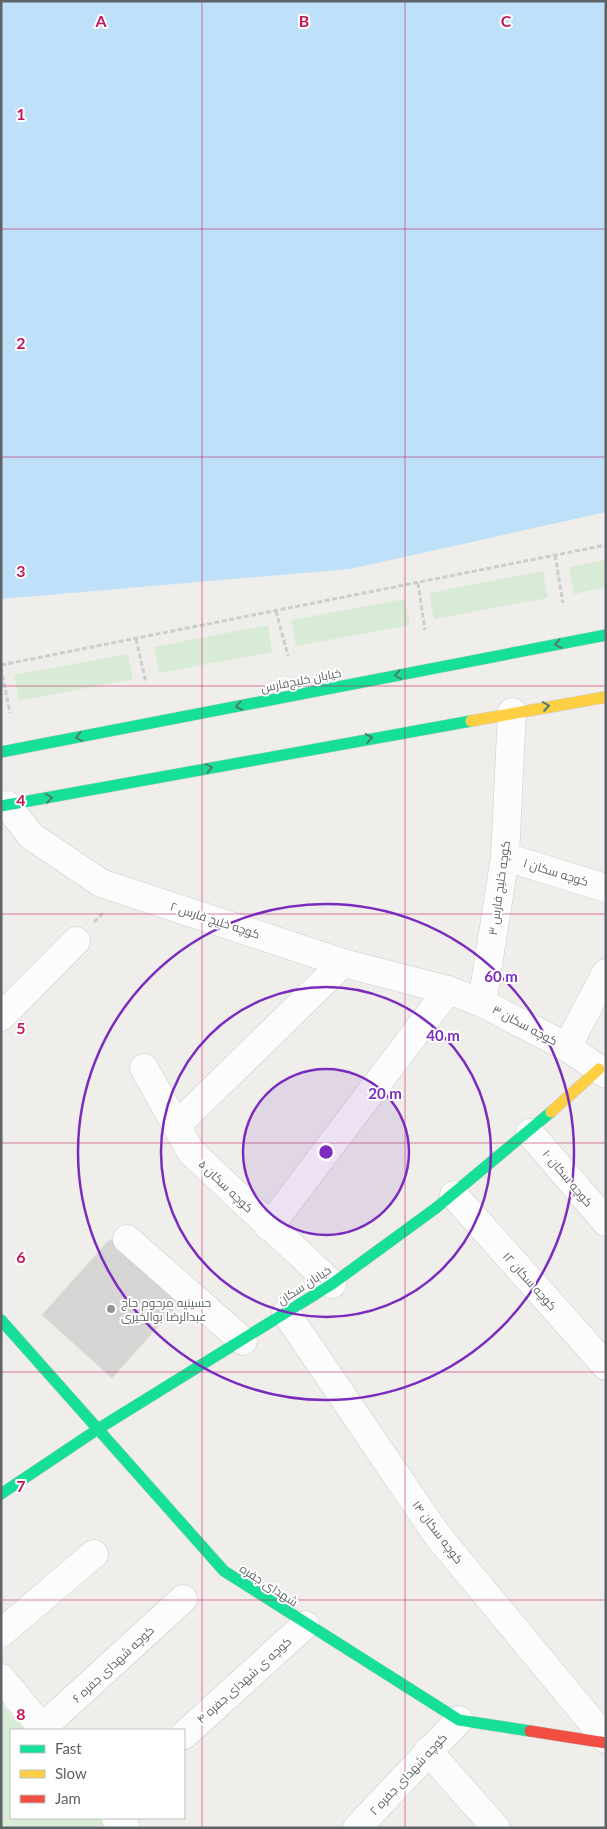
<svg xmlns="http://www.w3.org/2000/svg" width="607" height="1829" font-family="Lato,Cairo,sans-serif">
	<rect width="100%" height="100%" fill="#efeeea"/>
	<!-- green -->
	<g fill="#d8ebd6">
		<path d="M606,560v27l-32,7 -5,-27z"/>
		<path d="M543,571l5,27 -114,21 -5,-26z"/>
		<path d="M405,599l5,26 -114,21 -5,-26z"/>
		<path d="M268,625l4,27 -113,21 -5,-26z"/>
		<path d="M128,654l5,25 -114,22 -5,-26z"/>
		<path d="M1,1704l23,26h-13v88h90l3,4 -7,6h-96z"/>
	</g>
	<!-- water -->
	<path fill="#bfe0f9" d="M1,1h605v511l-256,57 -349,30z"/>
	<!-- building -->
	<path fill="#d6d5d3" stroke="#deddd9" d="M110,1239l70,63 -68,76 -70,-63z"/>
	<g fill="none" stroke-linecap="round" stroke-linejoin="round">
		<defs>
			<g id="street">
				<path d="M7,805l24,31 70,47 242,80 105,27 34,13 85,44 39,27"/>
				<path d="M505,857l101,31"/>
				<path d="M482,1003l23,-146 7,-145"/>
				<path d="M1,1017l75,-76"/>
				<path d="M567,1047l39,-74"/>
				<path d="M144,1068l47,84 141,132"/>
				<path d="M176,1126l167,-163"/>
				<path d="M530,1133l76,89"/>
				<path d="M454,1195l152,171"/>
				<path d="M269,1227l179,-237"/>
				<path d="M127,1239l116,102"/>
				<path d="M286,1313l151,222 169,204"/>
				<path d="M1,1633l93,-79"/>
				<path d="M1,1678l43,52"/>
				<path d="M42,1728l141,-129"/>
				<path d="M184,1735l121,-110"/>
				<path d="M428,1751l68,77"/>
				<path d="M116,1818l10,10"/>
				<path d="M357,1828l102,-108"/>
			</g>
			<g id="fast">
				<path d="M1,752l605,-117"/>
				<path d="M1,806l470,-85"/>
				<path d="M1,1320l223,251 235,149 71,11"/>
				<path d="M1,1494l97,-65 234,-145 104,-76 115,-96"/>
			</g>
			<g id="slow">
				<path d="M471,721l135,-24"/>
				<path d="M551,1112l48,-43"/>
			</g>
			<path id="jam" d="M530,1731l76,12"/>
		</defs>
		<!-- street casing -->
		<use href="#street" stroke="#cbcccc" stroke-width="29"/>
		<!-- fast casing -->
		<use href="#fast" stroke="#cacacb" stroke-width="12"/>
		<!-- slow casing -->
		<use href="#slow" stroke="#cacacb" stroke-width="12"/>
		<!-- jam casing -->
		<use href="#jam" stroke="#cacacb" stroke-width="12"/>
		<!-- path -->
		<g stroke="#cacfcc" stroke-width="3" stroke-dasharray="5 2.5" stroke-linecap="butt">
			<path d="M555,555l8,48"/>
			<path d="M418,583l7,47"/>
			<path d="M276,611l12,45"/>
			<path d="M136,639l10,44"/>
			<path d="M1,665l605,-120"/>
			<path d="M1,668l9,45"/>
			<path d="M94,922l10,-10"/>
		</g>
		<!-- street -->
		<use href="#street" stroke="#fdfcfc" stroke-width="28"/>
		<!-- fast -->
		<use href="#fast" stroke="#16e098" stroke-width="11"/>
		<!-- slow -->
		<use href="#slow" stroke="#ffcf43" stroke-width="11"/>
		<!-- jam -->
		<use href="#jam" stroke="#f24e42" stroke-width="11"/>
	</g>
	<!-- one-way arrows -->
	<defs><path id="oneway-chevron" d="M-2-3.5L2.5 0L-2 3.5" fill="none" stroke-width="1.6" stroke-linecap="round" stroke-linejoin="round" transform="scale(1.25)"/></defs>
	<g stroke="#507c72">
		<use href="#oneway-chevron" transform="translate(558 644) rotate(169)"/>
		<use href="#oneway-chevron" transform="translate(398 675) rotate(169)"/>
		<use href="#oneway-chevron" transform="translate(239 706) rotate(169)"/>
		<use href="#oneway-chevron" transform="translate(546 706) rotate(-9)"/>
		<use href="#oneway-chevron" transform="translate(79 737) rotate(169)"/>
		<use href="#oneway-chevron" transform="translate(369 738) rotate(-10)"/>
		<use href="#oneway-chevron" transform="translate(209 768) rotate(-10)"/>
		<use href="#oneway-chevron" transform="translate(49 798) rotate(-10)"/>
	</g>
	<!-- grid -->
	<path fill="none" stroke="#c2185b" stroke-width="1" stroke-opacity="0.55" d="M202,1v1827M405,1v1827M1,229h605M1,457h605M1,686h605M1,914h605M1,1143h605M1,1372h605M1,1600h605"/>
	<!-- distance rings -->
	<circle cx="326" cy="1152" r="83" fill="#7b2cbf" fill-opacity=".12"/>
	<g fill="none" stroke="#7b2cbf" stroke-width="2.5">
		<circle cx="326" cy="1152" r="83"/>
		<circle cx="326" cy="1152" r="165"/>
		<circle cx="326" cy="1152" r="248"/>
	</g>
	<!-- markers -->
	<circle fill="#919496" stroke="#fff" stroke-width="2" cx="111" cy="1309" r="5"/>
	<g text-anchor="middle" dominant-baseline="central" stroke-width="4" stroke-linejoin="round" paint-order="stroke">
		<!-- street labels -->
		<g font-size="12" fill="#5f6368" stroke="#fff">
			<text transform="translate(301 680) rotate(-11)">خیابان خلیج‌فارس</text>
			<text transform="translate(556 872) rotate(17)">کوچه سکان ۱</text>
			<text transform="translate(499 888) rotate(-82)">کوچه خلیج فارس ۳</text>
			<text transform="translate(215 920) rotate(18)">کوچه خلیج فارس ۲</text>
			<text transform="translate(525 1025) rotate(28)">کوچه سکان ۳</text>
			<text transform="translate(568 1178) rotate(50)">کوچه سکان ۱۰</text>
			<text transform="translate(226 1186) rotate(44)">کوچه سکان ۵</text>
			<text transform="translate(530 1281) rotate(48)">کوچه سکان ۱۲</text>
			<text transform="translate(304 1285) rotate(-33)">خیابان سکان</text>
			<text transform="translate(438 1532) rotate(53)">کوچه سکان ۱۴</text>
			<text transform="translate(269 1585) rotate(33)">شهدای جفره</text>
			<text transform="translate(113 1664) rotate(-43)">کوچه شهدای جفره ۶</text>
			<text transform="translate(244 1680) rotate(-42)">کوچه ی شهدای جفره ۴</text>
			<text transform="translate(408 1774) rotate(-47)">کوچه شهدای جفره ۲</text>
		</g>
		<!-- poi labels -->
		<g font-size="12" fill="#5f6368" stroke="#fff" text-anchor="start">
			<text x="121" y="1302">حسینیه مرحوم حاج<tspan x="121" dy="14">عبدالرضا بوالخیری</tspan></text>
		</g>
	</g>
	<g font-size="16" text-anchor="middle" font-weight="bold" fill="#c2185b" stroke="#fff" stroke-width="4" stroke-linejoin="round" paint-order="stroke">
		<text x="101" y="27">A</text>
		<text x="304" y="27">B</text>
		<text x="506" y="27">C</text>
		<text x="21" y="120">1</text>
		<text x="21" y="349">2</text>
		<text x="21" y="577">3</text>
		<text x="21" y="806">4</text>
		<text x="21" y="1034">5</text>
		<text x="21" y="1263">6</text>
		<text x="21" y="1492">7</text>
		<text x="21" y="1720">8</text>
	</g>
	<circle cx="326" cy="1152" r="8" fill="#7b2cbf" stroke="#fff" stroke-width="2.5"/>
	<g font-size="15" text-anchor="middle" font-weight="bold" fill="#7b2cbf" stroke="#fff" stroke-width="4" stroke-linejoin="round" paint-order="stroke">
		<text x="501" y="982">60 m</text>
		<text x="443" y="1041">40 m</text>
		<text x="385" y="1099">20 m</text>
	</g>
	<!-- border -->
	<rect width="607" height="1829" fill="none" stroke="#5f6368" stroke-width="5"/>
	<!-- legend -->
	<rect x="10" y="1729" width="175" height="90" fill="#ffffff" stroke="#bfc1c3"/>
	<rect x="20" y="1745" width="25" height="8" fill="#16e098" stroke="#bfc1c3"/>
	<text x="55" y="1754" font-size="15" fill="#5f6368">Fast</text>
	<rect x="20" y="1770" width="25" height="8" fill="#ffcf43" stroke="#bfc1c3"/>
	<text x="55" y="1779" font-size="15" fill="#5f6368">Slow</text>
	<rect x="20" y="1795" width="25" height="8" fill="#f24e42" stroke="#bfc1c3"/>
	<text x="55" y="1804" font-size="15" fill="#5f6368">Jam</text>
</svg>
